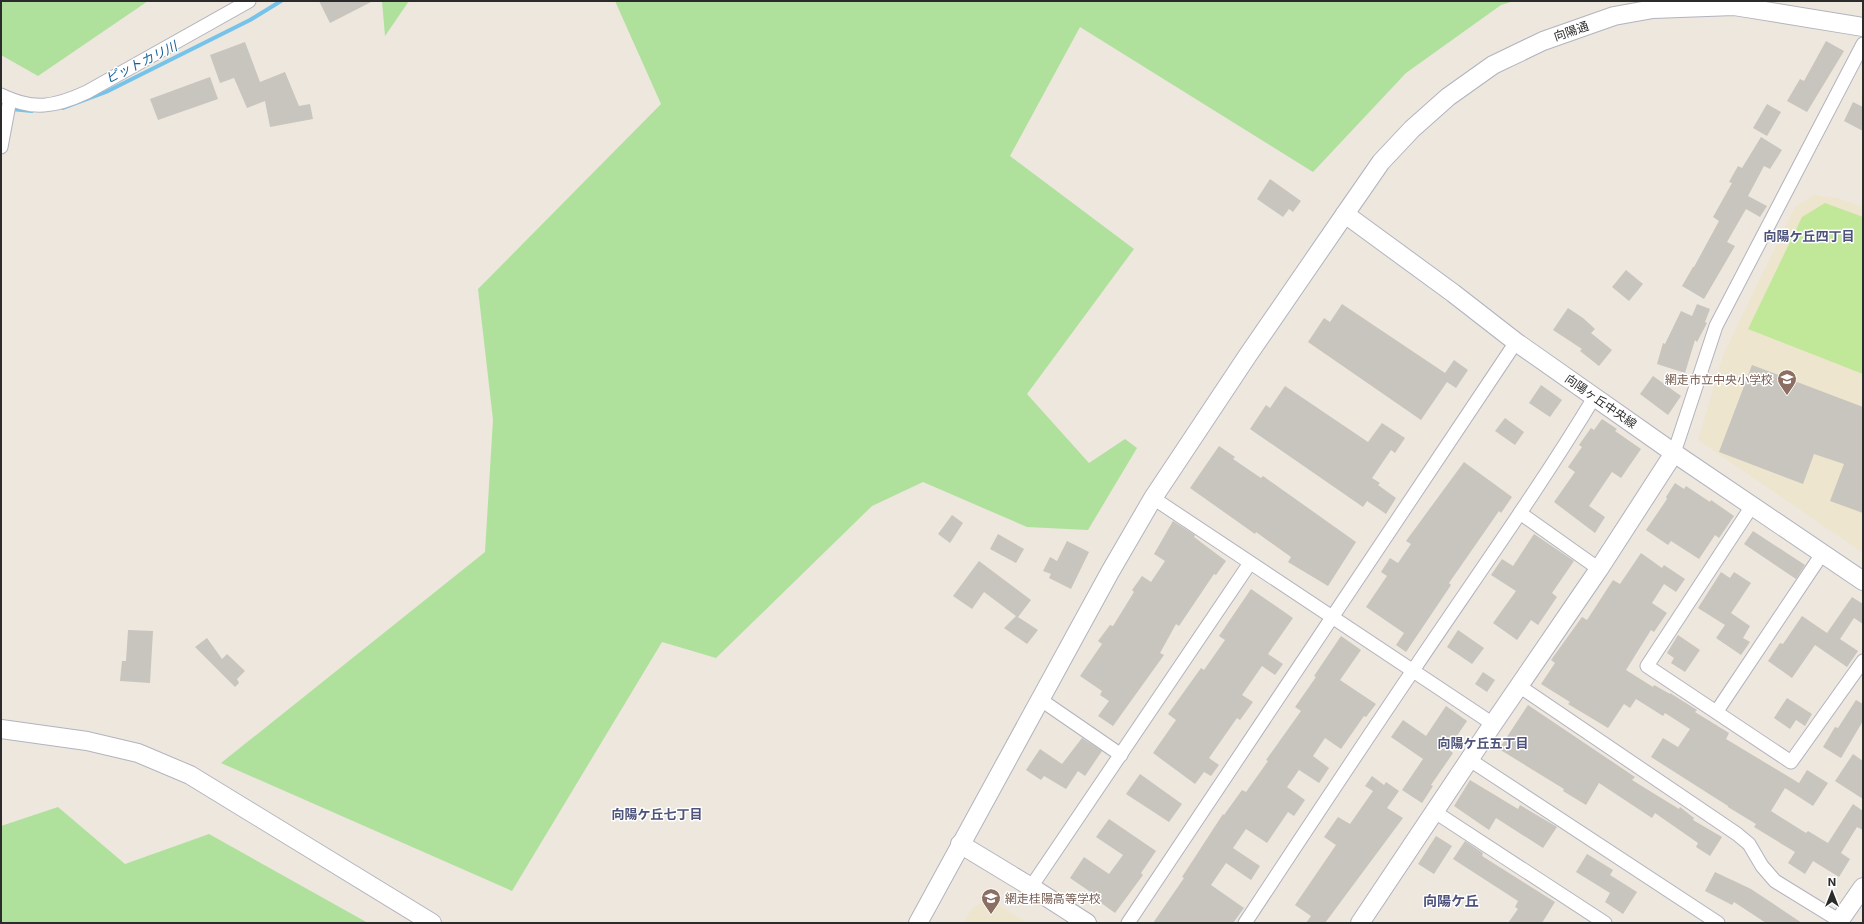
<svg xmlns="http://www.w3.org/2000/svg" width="1864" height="924" font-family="Inter,'Noto Sans JP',sans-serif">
	<rect width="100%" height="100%" fill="#ede7de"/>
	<!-- education -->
	<g fill="#ede5ce">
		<path d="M1814,195l23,3 26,9v346l-165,-113 26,-87 71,-146z"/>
		<path d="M989,899l38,24h-64l10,-16z"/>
	</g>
	<!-- green -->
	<g fill="#afe19d">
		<path d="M1,1h147l-110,75 -37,-21z"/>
		<path d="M382,1h27l-24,35z"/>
		<path d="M615,1h899l-13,4 -95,68 -93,99 -233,-145 -70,129 124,93 -107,145 62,69 36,-24 12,9 -49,82 -61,-3 -104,-45 -51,24 -156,152 -54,-16 -150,249 -291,-128 264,-211 8,-132 -15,-131 183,-185z"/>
		<path d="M58,807l67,57 84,-30 159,89h-367v-97z"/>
	</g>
	<!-- pitch -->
	<path fill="#c1e899" d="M1825,203l38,14v157l-115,-45 54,-112z"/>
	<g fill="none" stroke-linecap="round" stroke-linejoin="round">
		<!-- stream -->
		<g stroke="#75c3eb" stroke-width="4">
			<path d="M1,108l31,3"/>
			<path d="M63,108l43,-16 144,-72 31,-19"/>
		</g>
	</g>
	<!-- building -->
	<g fill="#c8c4be">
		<path d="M319,1h54l-43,22z"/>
		<path d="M1826,41l18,10 -37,61 -20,-11 13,-22 4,2z"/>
		<path d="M245,42l15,40 25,-10 14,34 11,-2 3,15 -43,8 -5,-26 -18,7 -13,-30 -14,5 -10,-28z"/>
		<path d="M210,77l8,22 -60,21 -8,-21z"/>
		<path d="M1853,102l10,5v24l-19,-10z"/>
		<path d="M1767,104l14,8 -14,24 -14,-8z"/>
		<path d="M1761,137l21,13 -12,19 -6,-3 -16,30 19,10 -7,11 -14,-8 -19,33 8,4 -31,53 -22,-13 11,-19h1l25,-46 -6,-4 19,-34 -3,-1 9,-16 4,2z"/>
		<path d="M1270,179l31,22 -8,11 -4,-3 -6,8 -26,-18z"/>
		<path d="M1626,270l17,14 -14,17 -17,-14z"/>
		<path d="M1342,304l103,69 9,-13 14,10 -12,18 -9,-6 -26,38 -113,-78 16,-24 6,4z"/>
		<path d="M1697,304l13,5 -5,13 2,1 -10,19 -2,-2 -10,33 -28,-9 6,-21 2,1 16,-33 11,5z"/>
		<path d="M1568,308l15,10 12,11 -4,4 21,17 -13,16 -19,-15 2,-2 -29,-19z"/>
		<path d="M1752,365l111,42v106l-33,-12 14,-37 -30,-10 -11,30 -84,-32z"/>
		<path d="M1653,376l28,20 -13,19 -28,-21z"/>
		<path d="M1541,385l21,15 -12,17 -21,-14z"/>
		<path d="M1285,386l83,56 14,-19 23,15 -10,15 -4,-3 -19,28 8,5 -2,2 18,13 -10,16 -19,-13 -4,6 -113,-78 16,-24 4,3z"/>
		<path d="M1505,418l19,14 -9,13 -20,-14z"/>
		<path d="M1602,419l15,10 -2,2 26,18 -20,29 -9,-6 -23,34 16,11 -10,16 -41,-31 21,-30 -7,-5 14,-20 -3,-2 12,-17 3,2z"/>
		<path d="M1219,446l16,11 -2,2 28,19 2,-2 93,66 -28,44 -40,-24 3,-5 -35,-25 -1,2 -65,-46z"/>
		<path d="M1464,462l48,35 -11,16 -2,-2 -50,72 2,2 -45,67 -10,-7 8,-12 -38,-26 21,-31 -6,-4 9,-14 8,5 13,-19 -5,-3z"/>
		<path d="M1675,483l9,6 2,-3 24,16 1,-2 23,16 -15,22 -4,-3 -16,24 -28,-18 -3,4 -22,-15 21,-31 -1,-2z"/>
		<path d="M952,515l11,8 -13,20 -12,-9z"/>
		<path d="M1173,521l22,14 -1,2 32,24 -10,14 -2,-1 -35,52 -3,-2 -16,29 4,2 -51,71 -15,-10 11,-15 -9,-6 2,-4 -22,-15 22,-32 -4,-3 12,-16 3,1 21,-34 -2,-2 10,-14 9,6 14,-21 -11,-7z"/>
		<path d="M1753,531l52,34 -9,14 -52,-35z"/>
		<path d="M998,534l26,15 -8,14 -26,-14z"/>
		<path d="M1534,534l40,27 -22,32 5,4 -19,28 -7,-5 -14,20 -24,-17 23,-32 -25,-16 11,-16 11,7z"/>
		<path d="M1067,541l22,11 -18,37 -22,-11 2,-4 -8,-3 7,-14 7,4z"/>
		<path d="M1641,553l21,15 2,-3 21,14 -9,13 -12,-8 -12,19 15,10 -13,19 -3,-2 -25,40 27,17 1,-2 16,9v-1l27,17 -2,2 34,21 -3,6 73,44 8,-13 21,13 -15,23 -28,-18 -14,23 35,22 2,-2 20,12 25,-39 10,7v19l-6,-3 -16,26 9,6 -11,18 -26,-16 -8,13 -17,-11 7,-11 -41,-25 2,-3 -28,-17v-1l-77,-49 12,-19 15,9 12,-18 -25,-16 -2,3 -27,-17 -6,9 -6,-4 -16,24 -40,-24 2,-2 -29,-18 14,-21 -4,-3 31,-43 5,3 26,-40 7,4z"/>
		<path d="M979,561l52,39 -13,17 20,13 -11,14 -23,-16 12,-12 -32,-24 -12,17 -19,-13z"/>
		<path d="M1721,572l9,6 4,-6 17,11 -20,30 19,13 -7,12 7,4 -9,13 -25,-17 9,-13 -27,-17z"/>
		<path d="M1251,589l42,29 -25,36 15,10 -8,11 -13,-9 -20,29 11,7 -13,18 -3,-2 -28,40 10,7 -8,11 -7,-4 -9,12 -42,-31 23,-33 -8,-6 33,-46 3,2 21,-30 -6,-4z"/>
		<path d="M1852,597l11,7v20l-9,-6 -14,21 18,12 -11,16 -32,-22 -23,33 -24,-17 12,-18 3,1 19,-28 25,17z"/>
		<path d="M128,630l25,1 -3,52 -30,-2 2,-20h4z"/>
		<path d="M1458,630l26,18 -12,16 -25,-17z"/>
		<path d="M1678,635l22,15 -15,22 -14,-9 3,-5 -7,-5z"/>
		<path d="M1341,636l20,14 -21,30 36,24 -10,13 -2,-1 -23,33 -16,-11 -12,18 16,12 -10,15 -20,-13 -12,17 18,13 -11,16 -6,-4 -21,31 -21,-14 -13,19 27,18 -9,14 -25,-17 -15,22 33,23 -11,15h-80l31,-45 -2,-1 41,-63 1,1 18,-25 4,2 22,-31 -2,-1 35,-49 -6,-4 21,-30 -2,-1z"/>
		<path d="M207,638l15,21 5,-5 18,17 -8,8 2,4 -4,4 -40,-40z"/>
		<path d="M1483,672l12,8 -8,12 -12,-8z"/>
		<path d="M1787,698l25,16 -7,12 -9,-6 -6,9 -16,-11z"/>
		<path d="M1856,700l7,4v17l-22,37 -18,-11 12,-20 3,1z"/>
		<path d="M1528,705l107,72 -3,3 47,29 1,-2 14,11 -1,2 29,17 -12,19 -14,-9 2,-4 -43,-30 -3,5 -53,-35 -13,22 -23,-14 1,-2 -65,-40z"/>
		<path d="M1446,706l21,15 -19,28 5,4 -22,32 2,1 -11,17 -20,-13 21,-31 -32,-22 12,-17 23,16z"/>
		<path d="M1082,738l20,13 -17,25 -7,-5 -12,18 -22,-13 -3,4 -15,-10 14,-21 22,15z"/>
		<path d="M1853,754l10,7v38l-28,-18z"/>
		<path d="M1140,774l42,30 -13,18 -43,-28z"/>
		<path d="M1372,776l12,9 2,-3 13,9 -12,17 16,10 -78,105h-19l5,-7 -16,-11 41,-60 -12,-8 14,-20 12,7 23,-33 -8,-5z"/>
		<path d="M1470,780l48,29 2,-4 37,22 -14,21 -47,-30 -7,12 -35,-24z"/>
		<path d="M1109,819l47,32 -15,22 2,2 -28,38 -22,-16 2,-2 -25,-17 14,-21 25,17 14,-19 -27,-18z"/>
		<path d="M1436,836l16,10 -18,28 -16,-10z"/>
		<path d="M1465,841l18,12 -1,3 73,46 -13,21h-34l10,-14 -3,-2 3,-6 -65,-42z"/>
		<path d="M1587,854l26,16 -3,5 27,17 -14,22 -18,-12 5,-9 -34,-21z"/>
		<path d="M1715,872l36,17 51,34h-36l-32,-21 -2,3 -27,-14z"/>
	</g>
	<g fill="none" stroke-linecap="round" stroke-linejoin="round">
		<defs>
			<g id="street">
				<path d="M1,95c32,16 54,12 86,-3l162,-91"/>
				<path d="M1,147l9,-48"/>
				<path d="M1674,453l42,-127 147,-282"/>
				<path d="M1153,498l340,226"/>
				<path d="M1752,506l-105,160 144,96 72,-101"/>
				<path d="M1520,513l79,56"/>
				<path d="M1519,686l218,148 12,10 13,22 13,15 65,40"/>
				<path d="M1041,700l80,55"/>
				<path d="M1717,711l105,-157"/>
				<path d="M1470,760l248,163"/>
				<path d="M1435,812l170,111"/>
				<path d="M1031,887l219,-324"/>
				<path d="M1128,923l388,-581"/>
				<path d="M1245,923c56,-85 112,-170 169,-254 61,-91 125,-180 181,-273"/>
			</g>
			<g id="secondary">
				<path d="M1345,214l108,79 63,49 158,111 189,128"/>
				<path d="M1,729l86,12 51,12 52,22 242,148"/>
				<path d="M960,844l71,43 56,36"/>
				<path d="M918,923l192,-351 43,-74 95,-143 97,-141 36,-52 31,-33 36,-32 45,-32 50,-24 71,-25 39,-7 81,-3 129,21"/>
				<path d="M1360,923l133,-199 106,-155 75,-116"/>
				<path d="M1838,923l25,-36"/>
			</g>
		</defs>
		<!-- street casing -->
		<use href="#street" stroke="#b2b3be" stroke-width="15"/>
		<!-- secondary casing -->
		<use href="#secondary" stroke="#b2b3be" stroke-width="20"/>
		<!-- street -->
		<use href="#street" stroke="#fff" stroke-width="13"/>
		<!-- secondary -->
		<use href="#secondary" stroke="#fff" stroke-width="18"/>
	</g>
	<!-- icons -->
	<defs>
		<symbol id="school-pin" viewBox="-11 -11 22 30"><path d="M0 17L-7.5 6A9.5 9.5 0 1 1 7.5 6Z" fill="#8d6e63" stroke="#fff"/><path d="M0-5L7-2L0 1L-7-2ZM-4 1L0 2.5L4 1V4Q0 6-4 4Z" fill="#fff"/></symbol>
	</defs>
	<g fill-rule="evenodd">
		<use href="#school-pin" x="1776" y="368" width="22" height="30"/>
		<use href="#school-pin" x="980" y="887" width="22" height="30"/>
	</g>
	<g text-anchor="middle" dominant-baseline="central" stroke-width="3" stroke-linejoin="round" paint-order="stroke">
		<!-- street labels -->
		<g font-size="12" fill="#2b2b2b" stroke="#fff">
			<text transform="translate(1571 31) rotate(-19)">向陽通</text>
			<text transform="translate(1601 401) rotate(35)">向陽ヶ丘中央線</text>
		</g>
		<!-- education labels -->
		<g font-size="12" fill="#785e54" stroke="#fff" text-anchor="end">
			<text x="1773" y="379">網走市立中央小学校</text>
			<text x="1005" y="898" text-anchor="start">網走桂陽高等学校</text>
		</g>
		<!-- water labels -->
		<g font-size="13" font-style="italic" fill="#126199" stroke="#fff">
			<text transform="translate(141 62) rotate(-26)">ピットカリ川</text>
		</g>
		<!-- neighbourhood labels -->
		<g font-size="13" font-weight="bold" fill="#4d527b" stroke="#fff">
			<text x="1809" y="236">向陽ケ丘四丁目</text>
			<text x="1483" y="743">向陽ケ丘五丁目</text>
			<text x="657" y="814">向陽ケ丘七丁目</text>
		</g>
		<!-- quarter labels -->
		<g font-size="14" font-weight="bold" fill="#4d527b" stroke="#fff">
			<text x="1451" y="900">向陽ケ丘</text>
		</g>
	</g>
	<!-- border -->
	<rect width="1864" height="924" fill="none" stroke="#2b2b2b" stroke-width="4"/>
	<!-- north arrow -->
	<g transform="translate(1832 892)" stroke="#ffffff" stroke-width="3" paint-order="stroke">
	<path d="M0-3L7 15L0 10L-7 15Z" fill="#2b2b2b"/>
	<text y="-6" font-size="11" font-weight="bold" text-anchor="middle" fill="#2b2b2b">N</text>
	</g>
</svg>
